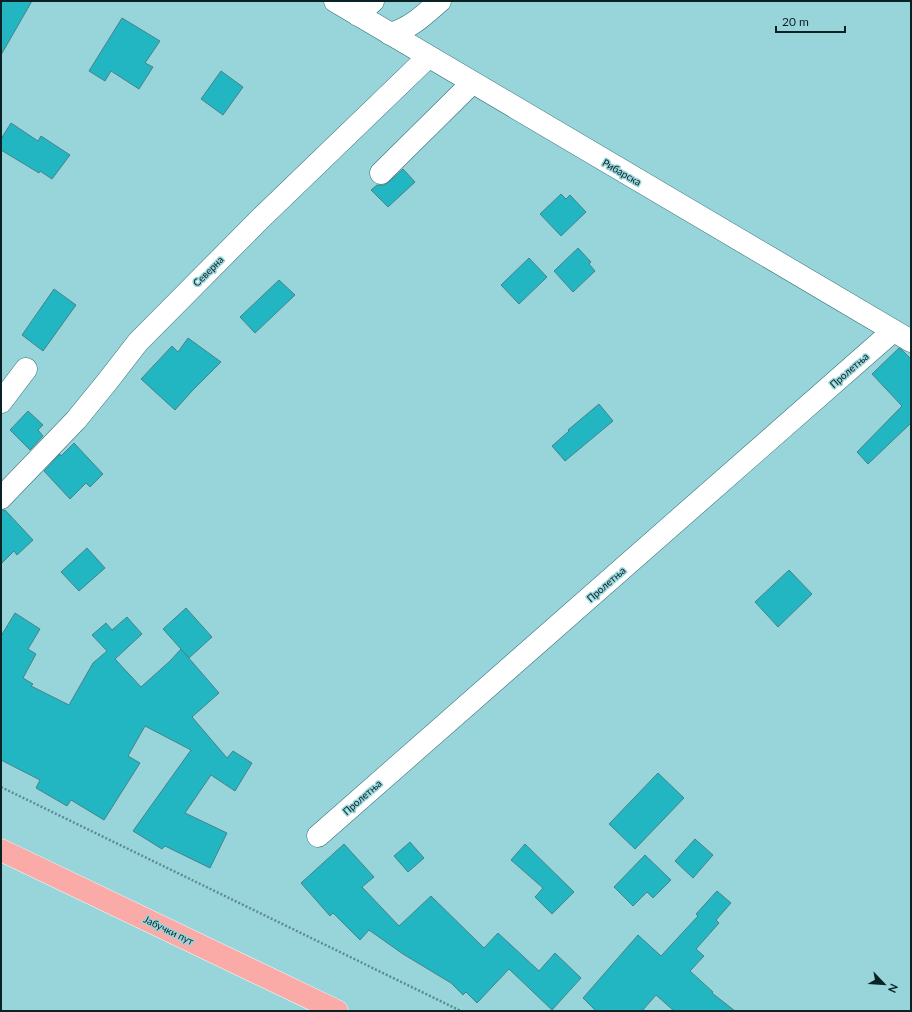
<svg xmlns="http://www.w3.org/2000/svg" width="912" height="1012" font-family="Lato,sans-serif">
	<rect width="100%" height="100%" fill="#98d5db"/>
	<!-- building -->
	<g fill="#22b5c2" stroke="#488389">
		<path d="M1,1h31l-31,54z"/>
		<path d="M122,18l38,23 -15,22 8,4 -14,22 -28,-18 -6,10 -16,-10z"/>
		<path d="M221,71l22,16 -20,28 -22,-16z"/>
		<path d="M11,123l27,18 3,-5 29,19 -18,24 -12,-8 -1,2 -38,-23v-11z"/>
		<path d="M403,169l12,13 -27,25 -17,-17 6,-5h7l5,-3z"/>
		<path d="M561,194l5,5 4,-4 16,17 -25,24 -21,-22z"/>
		<path d="M578,248l13,14 -2,2 6,7 -22,21 -19,-21z"/>
		<path d="M529,258l18,19 -28,27 -18,-19z"/>
		<path d="M279,280l16,15 -40,38 -15,-16z"/>
		<path d="M54,289l22,16 -33,46 -21,-16z"/>
		<path d="M188,338l33,24 -29,29 -17,19 -34,-31 31,-33 6,6z"/>
		<path d="M899,348l4,3 8,8v64l-43,41 -11,-12 45,-46 -30,-32z"/>
		<path d="M599,404l14,17 -48,40 -13,-15 17,-15 -1,-1z"/>
		<path d="M28,411l15,14 -5,5 5,6 -13,14 -20,-20z"/>
		<path d="M74,443l29,31 -13,13 -4,-4 -16,16 -26,-28 16,-17 1,2z"/>
		<path d="M1,510h4l28,30 -16,15 -3,-4 -13,13z"/>
		<path d="M87,548l18,20 -26,23 -18,-19z"/>
		<path d="M789,570l23,24 -34,33 -23,-25z"/>
		<path d="M186,608l26,29 -23,21 -26,-29z"/>
		<path d="M15,613l25,16 -12,20 8,5 -13,24 10,6 -2,2 38,19 24,-42 14,-12 -15,-16 14,-12 6,7 15,-13 15,17 -27,25 26,28 29,-26 11,-12 38,44 -27,24 35,41 6,-7 19,12 -17,28 -24,-16 -26,38 42,20 -17,35 -45,-22 -3,3 -29,-18 58,-81 -46,-24 -17,30 12,7 -36,57 -33,-20 -4,6 -31,-18 4,-8 -39,-20v-124z"/>
		<path d="M658,773l26,25 -49,51 -26,-25z"/>
		<path d="M695,839l18,16 -20,23 -18,-17z"/>
		<path d="M410,842l14,16 -16,14 -14,-16z"/>
		<path d="M344,844l30,33 -12,10 37,39 32,-30 53,52 14,-15 41,38 16,-18 26,25 -29,32 -43,-41 -32,34 -11,-11 -3,3 -12,-12 -48,-29 -34,-24 -9,10 -27,-27 -3,3 -29,-33z"/>
		<path d="M525,844l49,48 -22,22 -17,-17 8,-9 -32,-28z"/>
		<path d="M645,855l26,25 -18,18 -6,-6 -14,14 -19,-19z"/>
		<path d="M717,891l14,12 -15,17 3,3 -23,26 8,7 -14,15 23,21 -1,1 23,18h-61l-18,-16 -14,16h-46l-13,-13 55,-63 23,21 37,-40 -2,-2z"/>
	</g>
	<g fill="none" stroke-linecap="round" stroke-linejoin="round">
		<defs>
			<g id="minor">
				<path d="M335,1l576,340"/>
				<path d="M358,15l15,-14"/>
				<path d="M390,34c21,-6 34,-19 50,-33"/>
				<path d="M381,173l91,-90"/>
				<path d="M1,402l25,-33"/>
				<path d="M1,498l75,-78 31,-38 31,-40 123,-124 167,-161"/>
				<path d="M318,836l575,-505"/>
			</g>
			<path id="major" d="M1,850l336,161"/>
		</defs>
		<!-- minor casing -->
		<use href="#minor" stroke="#336f75" stroke-width="23"/>
		<!-- major casing -->
		<use href="#major" stroke="#fff" stroke-width="23"/>
		<!-- path -->
		<path stroke="#5c8a8f" stroke-width="2.5" stroke-dasharray="2 2" stroke-linecap="butt" d="M1,787l460,224"/>
		<!-- minor -->
		<use href="#minor" stroke="#fff" stroke-width="22"/>
		<!-- major -->
		<use href="#major" stroke="#faaaa7" stroke-width="22"/>
	</g>
	<g text-anchor="middle" dominant-baseline="central" stroke-width="3" stroke-linejoin="round" paint-order="stroke">
		<!-- street labels -->
		<g font-size="10" fill="#092225" stroke="#98d5db">
			<text transform="translate(622 172) rotate(30)">Рибарска</text>
			<text transform="translate(208 271) rotate(-45)">Северна</text>
			<text transform="translate(849 370) rotate(-41)">Пролетња</text>
			<text transform="translate(606 584) rotate(-41)">Пролетња</text>
			<text transform="translate(362 797) rotate(-41)">Пролетња</text>
			<text transform="translate(169 930) rotate(26)">Јабучки пут</text>
		</g>
	</g>
	<!-- border -->
	<rect width="912" height="1012" fill="none" stroke="#092225" stroke-width="4"/>
	<!-- north arrow -->
	<g transform="translate(884 984) rotate(115)" stroke="#98d5db" stroke-width="3" paint-order="stroke">
	<path d="M0-3L7 15L0 10L-7 15Z" fill="#092225"/>
	<text y="-6" font-size="11" font-weight="bold" text-anchor="middle" fill="#092225">N</text>
	</g>
	<!-- scale -->
	<path d="M776 26v6h69v-6" fill="none" stroke="#092225" stroke-width="2"/>
	<text x="782" y="26" font-size="12" fill="#092225" stroke="#98d5db" stroke-width="3" paint-order="stroke">20 m</text>
</svg>
